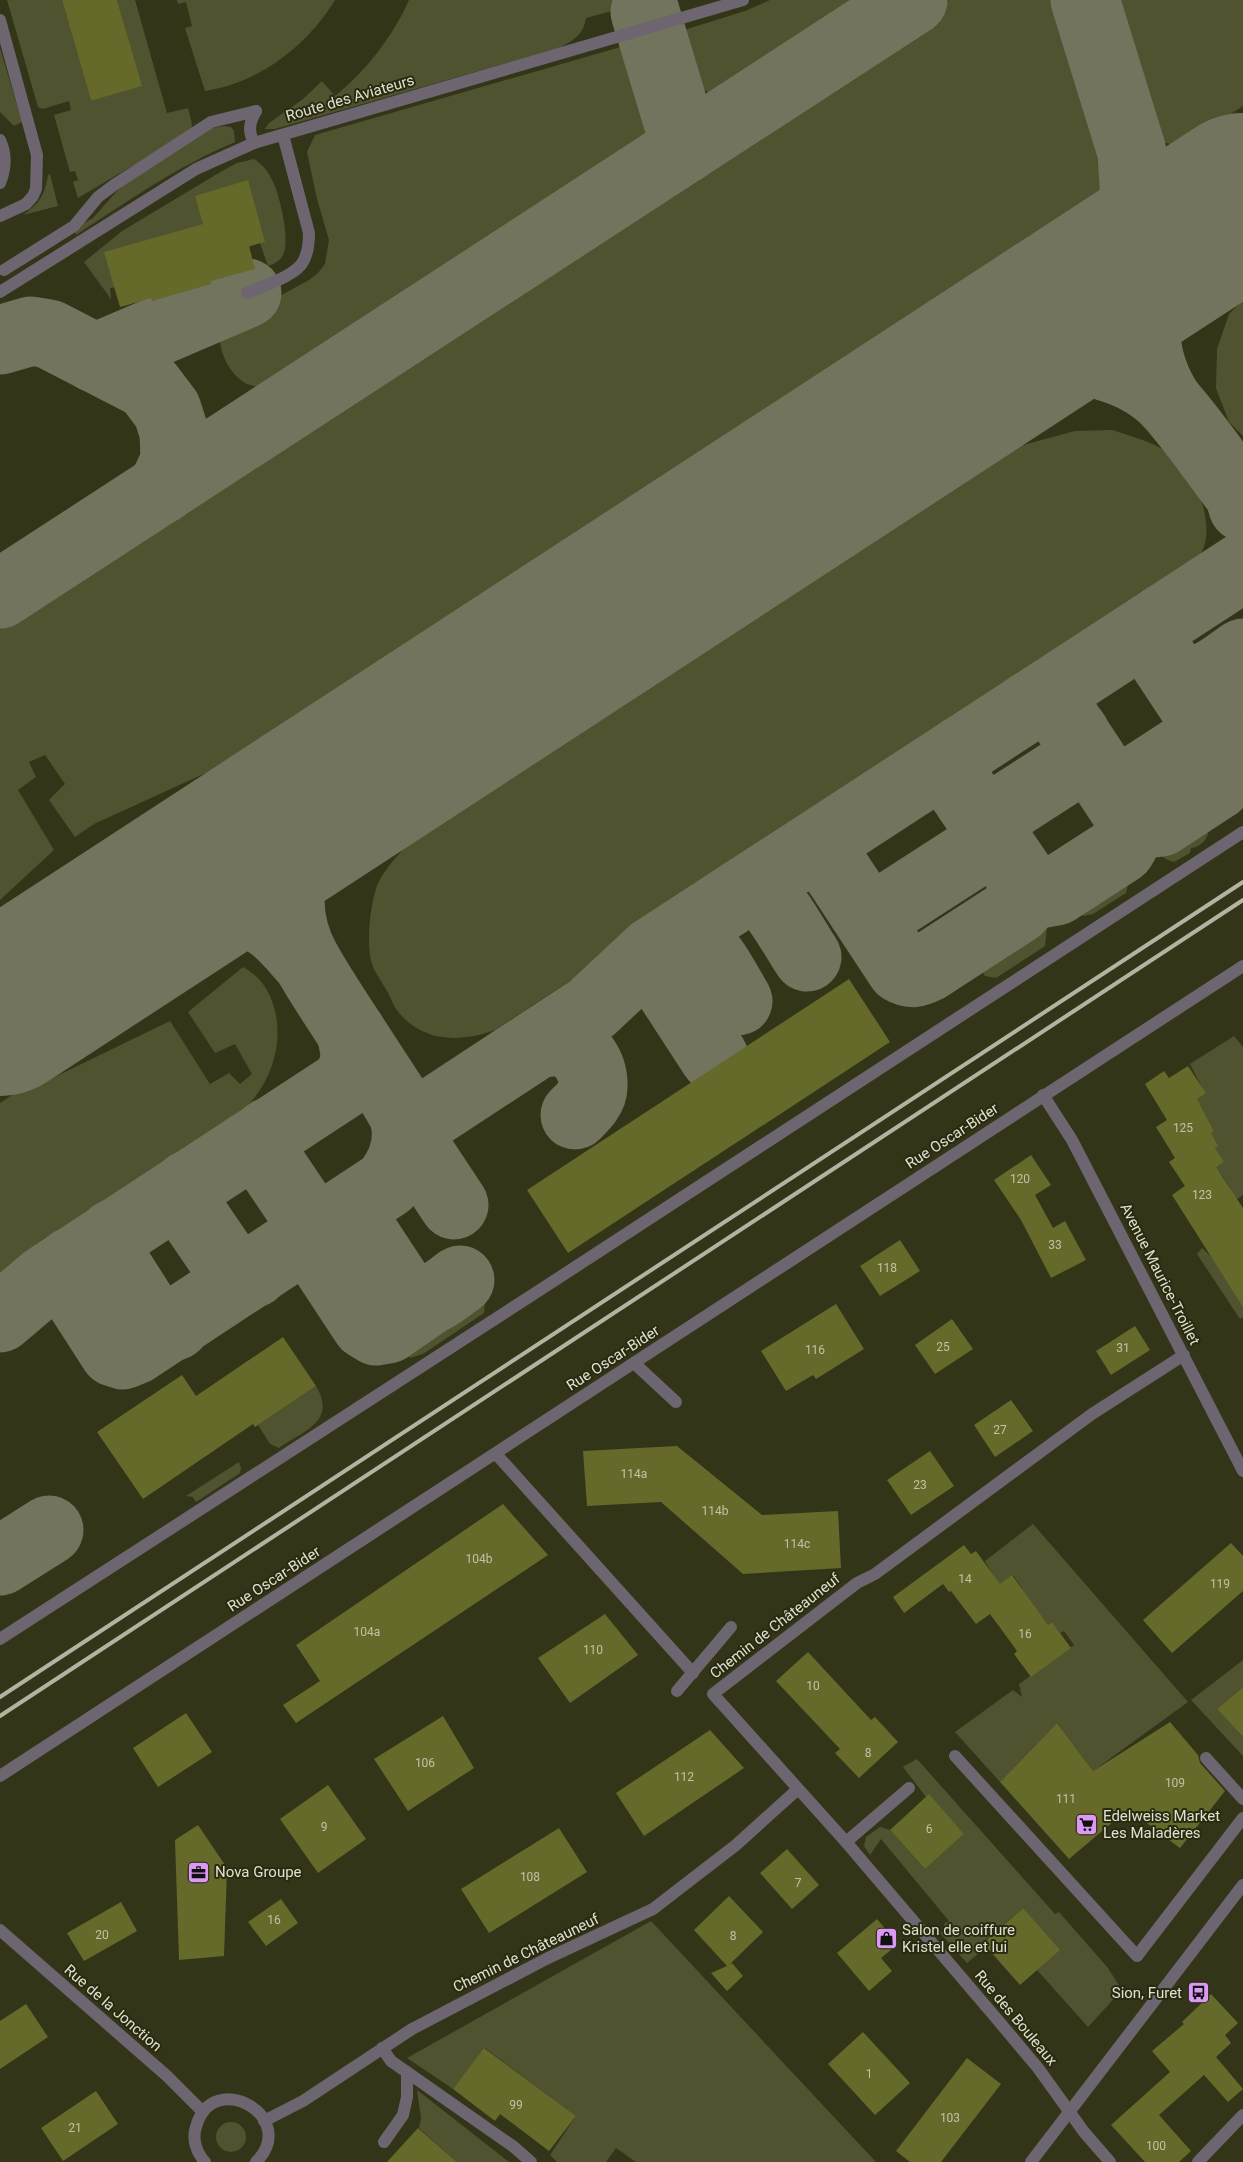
<svg xmlns="http://www.w3.org/2000/svg" width="1243" height="2162" font-family="Roboto,sans-serif">
	<rect width="100%" height="100%" fill="#333519"/>
	<!-- green -->
	<g fill="#505330">
		<path d="M7,0h55l29,101 50,-15 -24,-86h18l32,113 21,-5 4,16 -1,7 -113,67 -5,-16 5,-2 -3,-9 -5,1 -16,-57 17,-5 -2,-9 -26,8 -5,-2z"/>
		<path d="M177,0h158c-28,46 -76,83 -130,91l-20,-63 7,-2 -6,-24 -8,2z"/>
		<path d="M409,0h244l-67,18c-2,16 -13,23 -27,30l-284,81h-10l4,-6 34,-24 19,-18 13,15c31,-25 58,-60 74,-96z"/>
		<path d="M770,0h107l-149,97h-10l-20,-10 -17,-56 64,-20z"/>
		<path d="M949,0h106l17,21 39,137v17l-10,24 -845,551 -162,74 -19,13 -26,-37 16,-16 -20,-29 -16,7 7,15 -18,13 36,60 -54,50v-283z"/>
		<path d="M1109,0h134v106l-54,35 -16,4 -19,-6 -13,-18z"/>
		<path d="M624,46l23,83v20l-361,235c-12,2 -24,5 -36,1 -20,-7 -33,-35 -30,-56l89,-49 9,-7 7,-9 4,-24 -12,-41 -10,-47 8,-17z"/>
		<path d="M0,48l22,74 -8,4 -14,-14z"/>
		<path d="M224,126l7,1 3,4 1,11c-57,24 -107,59 -159,93l-2,-6 19,-11 32,-36 87,-54z"/>
		<path d="M254,159c7,5 12,9 16,17 9,14 21,64 13,79 -3,6 -9,9 -15,11l-8,-23 -11,4 6,22 -43,12 -1,3 -59,17 -1,-3 -27,8 -6,-19 -8,1 1,11 -27,-37 38,-31 100,-60 15,-8z"/>
		<path d="M50,174l8,32 -35,9c18,-13 21,-19 25,-40z"/>
		<path d="M1243,300v136l-14,-14 -13,-34 1,-39 12,-35z"/>
		<path d="M1112,430c19,6 37,11 54,21 26,18 46,60 39,92 -3,16 -17,28 -28,40l-682,447c-33,12 -70,13 -95,-16 -6,-6 -9,-16 -13,-23 -5,-9 -12,-18 -15,-27 -6,-18 -2,-54 3,-72 6,-24 37,-51 54,-69l569,-371 77,-21z"/>
		<path d="M1197,814h5c13,12 6,32 -11,34l-1,5 -16,9c-12,-3 -18,-10 -17,-22z"/>
		<path d="M1113,869c12,2 17,12 13,24l-33,21 -9,2 -13,-9 -3,-10z"/>
		<path d="M1036,918l6,1 5,10 -2,17 -49,32 -11,-2 -7,-11 -1,-9z"/>
		<path d="M243,967c18,10 27,24 32,44 7,30 -1,61 -20,86 -19,24 -55,48 -80,65 -57,40 -117,77 -175,115v-174l29,-19 3,4 138,-67 40,63 19,-11 11,11 12,-10 -17,-30 -20,9 -27,-41z"/>
		<path d="M1234,1036l9,11v148l-9,6 -5,-15 -10,-15 -6,4 2,-27 2,-2 -8,-12 5,-3 -14,-26 -9,-2 14,-10 -15,-29z"/>
		<path d="M1202,1248l41,38v31l-3,2 -43,-65z"/>
		<path d="M471,1285l6,3 8,12 -1,13 -61,41 -13,4 -16,-24z"/>
		<path d="M316,1386c21,35 -11,44 -37,62l-9,-4 -12,-19z"/>
		<path d="M239,1462l2,6 -1,5 -44,29 -3,-5 -7,-1z"/>
		<path d="M1033,1524l155,178 -95,69 -36,-48 -57,59 -45,-50 58,-42 9,7 -3,-13 55,-39 -10,-14 -4,2 -8,-11 -4,3 -30,-34 4,-3 -9,-13 -18,13 -2,-13 -8,-14z"/>
		<path d="M1243,1660v27l-26,22 26,28v19l-52,-56z"/>
		<path d="M917,1759l138,155 4,-2 49,56 14,22 -34,37 -51,-57 -14,-62 -40,34 3,5 -19,16 -27,-30 4,-4v-5l5,-3 -68,-82 -11,16 -6,-9 2,-9 14,-10 10,3 35,39 39,-35 -35,-39 -3,2 -23,-30z"/>
		<path d="M651,1921l225,241h-240l-20,-14 -10,14h-49l-7,-7 26,-39 -91,-68 -32,41 -46,-31z"/>
		<path d="M417,2090l92,72h-52l-38,-34 2,-10z"/>
		<circle cx="231" cy="2137" r="15"/>
	</g>
	<g fill="none" stroke-linecap="round" stroke-linejoin="round">
		<!-- taxiway -->
		<g stroke="#72745d" stroke-width="69">
			<path d="M645,12l41,136"/>
			<path d="M1080,306l14,-15 25,-33 14,-38 2,-19 -3,-49 -47,-152"/>
			<path d="M0,340l31,-9 18,3 99,51 19,25 7,22 1,29 -13,28"/>
			<path d="M95,358l152,-65"/>
			<path d="M950,390c54,-27 102,-42 161,-22 22,7 42,18 58,35 25,28 47,61 70,91l4,13"/>
			<path d="M1169,403c-29,-45 -34,-104 3,-147 12,-14 26,-25 40,-37"/>
			<path d="M0,594l913,-594"/>
			<path d="M1173,674c29,15 46,-5 70,-21"/>
			<path d="M962,750l-7,16 3,18 70,103 17,6 11,-2 65,-42c7,-11 10,-20 8,-33l-66,-100 -12,-9 -22,-1"/>
			<path d="M377,763c-20,17 -44,33 -59,54 -31,41 -38,97 -12,143 9,17 20,33 30,49 19,29 38,58 56,86l11,19 8,26 43,65"/>
			<path d="M1103,777l12,6 18,-1 57,-37 7,-13 2,-19 18,7 17,-4"/>
			<path d="M970,802l18,9 18,-3 62,-40 8,-12 1,-7 -2,-16"/>
			<path d="M1129,816l16,8 16,-2 55,-36c10,-10 11,-21 8,-34l-66,-100 -2,-17 8,-17"/>
			<path d="M797,858c14,-2 23,-2 35,6l69,105c10,6 16,4 26,-1l91,-59c8,-9 8,-17 4,-28"/>
			<path d="M742,893c8,0 17,-1 23,4 14,11 31,44 42,60"/>
			<path d="M863,911l19,1 93,-60 10,-13 1,-13"/>
			<path d="M674,938c8,0 16,-1 23,4 14,9 32,44 41,59"/>
			<path d="M91,951c25,-15 50,-31 77,-42 31,-12 75,-4 102,16 13,9 24,23 35,35"/>
			<path d="M634,969h16l14,11 50,77"/>
			<path d="M539,1043c6,0 14,-2 20,-1 21,3 35,24 34,45 0,11 -11,21 -18,28"/>
			<path d="M269,1132l-5,18 4,10 41,61 9,4 11,-1"/>
			<path d="M406,1146l11,-20 9,-9 166,-109 60,-56 591,-385"/>
			<path d="M188,1185l-3,13 4,11 43,63 10,4 12,-3"/>
			<path d="M360,1203l-3,10v10l50,76c19,11 37,-8 53,-19"/>
			<path d="M320,1230l-4,12 2,10 48,73 10,6 12,-2 39,-27"/>
			<path d="M113,1234l-5,10 2,11 44,69 21,2"/>
			<path d="M71,1262l-3,8 1,12 45,70 9,3 12,-5 252,-166c13,-17 21,-34 19,-56"/>
			<path d="M0,1318l46,-39 298,-195c14,-21 12,-28 7,-52"/>
			<path d="M0,1561l49,-31"/>
		</g>
		<!-- runway -->
		<path stroke="#72745d" stroke-width="172" d="M0,1010l1243,-811"/>
	</g>
	<!-- building -->
	<g fill="#656929">
		<path d="M62,0h55l25,86 -51,15z"/>
		<path d="M248,180l17,62 -16,4 6,23 -44,12v3l-59,17 -1,-3 -31,9 -16,-55 99,-28 -8,-28z"/>
		<path d="M849,979l41,63 -322,211 -41,-63z"/>
		<path d="M1188,1066l18,27 -9,6 17,32 -3,2 7,13 -3,2 9,14 -8,5 27,41v99l-71,-112 13,-9 -16,-24 6,-4 -19,-31 11,-7 -22,-36 19,-13 5,7z"/>
		<path d="M1031,1155l20,30 -16,10 18,33 12,-7 21,39 -35,18 -30,-58 -27,-40z"/>
		<path d="M900,1240l20,31 -40,25 -20,-30z"/>
		<path d="M836,1304l28,45 -48,30 -3,-4 -27,16 -25,-40z"/>
		<path d="M952,1319l21,30 -38,25 -20,-29z"/>
		<path d="M1135,1326l15,24 -39,25 -15,-24z"/>
		<path d="M283,1337l33,49 -61,41 -2,-3 -110,75 -46,-67 85,-57 14,21z"/>
		<path d="M1011,1400l22,31 -38,26 -21,-32z"/>
		<path d="M677,1446l85,69 76,-4 3,57 -98,6 -82,-72 -74,4 -4,-55z"/>
		<path d="M930,1451l24,35 -43,29 -24,-35z"/>
		<path d="M503,1504l45,51 -252,168 -13,-18 37,-24 -24,-36z"/>
		<path d="M1231,1543l12,13v35l-71,62 -29,-33z"/>
		<path d="M964,1545l7,9 5,-3 24,33 12,-9 36,50 4,-3 19,26 -40,29 -17,-23 3,-3 -27,-37 -14,10 -25,-33 -2,1 -6,-8 -39,29 -11,-16z"/>
		<path d="M605,1614l33,41 -68,48 -32,-45z"/>
		<path d="M808,1652l63,68 4,-3 23,25 -39,36 -24,-25 5,-4 -64,-68z"/>
		<path d="M1243,1687v50l-26,-28z"/>
		<path d="M186,1713l26,39 -54,35 -25,-39z"/>
		<path d="M443,1716l31,52 -66,43 -34,-52z"/>
		<path d="M1170,1722l28,33 2,8 25,28 -45,57 -52,-39 -59,50 -69,-77 57,-59 36,48z"/>
		<path d="M710,1730l34,38 -100,68 -28,-43z"/>
		<path d="M328,1785l38,54 -48,34 -38,-54z"/>
		<path d="M929,1794l35,40 -39,35 -35,-39z"/>
		<path d="M198,1825l29,43 -3,88 -45,4 -4,-120z"/>
		<path d="M559,1828l28,44 -98,61 -28,-44z"/>
		<path d="M787,1849l32,36 -27,24 -32,-36z"/>
		<path d="M729,1896l34,36 -34,33 3,-2 11,13 -16,15 -16,-18 16,-7 -33,-36z"/>
		<path d="M281,1899l17,24 -32,23 -18,-24z"/>
		<path d="M121,1902l16,29 -53,30 -17,-28z"/>
		<path d="M1023,1908l37,42 -40,35 -37,-42z"/>
		<path d="M877,1919l21,25 -17,14 11,13 -23,20 -32,-38z"/>
		<path d="M1211,1994l27,29 -13,12 6,8 -15,14 27,32 -15,13 -24,-27 -45,40 32,36 -12,11h-34l-34,-37 59,-53 -18,-21 32,-27 -2,-2z"/>
		<path d="M26,2004l22,33 -48,32v-48z"/>
		<path d="M863,2032l47,51 -35,32 -47,-51z"/>
		<path d="M484,2048l92,68 -27,35 -49,-37 -5,7 -42,-32z"/>
		<path d="M967,2058l34,26 -60,78h-31l-14,-11z"/>
		<path d="M96,2091l22,33 -55,37 -22,-33z"/>
		<path d="M418,2128l39,34h-70z"/>
	</g>
	<g fill="none" stroke-linecap="round" stroke-linejoin="round">
		<!-- lane -->
		<g stroke="#6d6570" stroke-width="12">
			<path d="M0,20l37,135 -1,34 -3,7 -7,8 -26,12"/>
			<path d="M254,143c-6,-12 -5,-20 2,-32"/>
			<path d="M4,270l70,-44 24,-29 16,-12 97,-63 45,-11"/>
			<path d="M0,292l196,-123 58,-26 489,-143"/>
			<path d="M247,293c16,-7 50,-17 57,-33 4,-8 5,-18 5,-27l-26,-98"/>
			<path d="M634,1363l42,39"/>
			<path d="M0,1639l543,-351 700,-456"/>
			<path d="M955,1756l182,200 106,-138"/>
			<path d="M1206,1758l37,41"/>
			<path d="M846,1842l63,-54"/>
			<path d="M382,2048l9,13 123,86 17,15"/>
			<path d="M384,2142l19,-27 4,-18v-25"/>
		</g>
		<!-- street -->
		<g stroke="#6d6570" stroke-width="12">
			<path d="M0,140c7,15 6,28 0,43"/>
			<path d="M1043,1095l29,45 171,331"/>
			<path d="M496,1454l197,219"/>
			<path d="M677,1691l54,-64"/>
			<path d="M0,1776l1243,-810"/>
			<path d="M0,1930l167,146 36,36"/>
			<path d="M264,2121l39,-20 109,-72 136,-71 105,-49 83,-64 62,-56"/>
			<path d="M205,2162c-9,-10 -13,-23 -9,-35 16,-60 105,-10 60,35"/>
			<path d="M1031,2162l212,-277"/>
			<path d="M1110,2162l-26,-30 -46,-64 -42,-50 -150,-176 -133,-148 144,-111 18,-9 217,-160 92,-59"/>
			<path d="M1198,2162l45,-47"/>
		</g>
		<!-- rail -->
		<g stroke="#b2b4a1" stroke-width="4">
			<path d="M0,1697l1243,-815"/>
			<path d="M0,1716l1243,-816"/>
		</g>
	</g>
	<!-- icons -->
	<defs>
		<symbol id="supermarket-square" viewBox="-11 -11 22 22"><rect x="-9" y="-9" width="18" height="18" rx="4" fill="#db99f5" stroke="#292a0f"/><path d="M-6-5.5h2.5l.6 2H6L4.5 2H-2.5L-4.4-4H-6ZM-1.5 3.2a1.3 1.3 0 1 0 .1 0ZM3 3.2a1.3 1.3 0 1 0 .1 0Z" fill="#111"/></symbol>
		<symbol id="office-square" viewBox="-11 -11 22 22"><rect x="-9" y="-9" width="18" height="18" rx="4" fill="#db99f5" stroke="#292a0f"/><path d="M-6-3h4V-5.5h4V-3h4V5H-6ZM-1-4.5V-3h2v-1.5ZM-6 0V1H6V0Z" fill="#111"/></symbol>
		<symbol id="shop-square" viewBox="-11 -11 22 22"><rect x="-9" y="-9" width="18" height="18" rx="4" fill="#db99f5" stroke="#292a0f"/><path d="M-5-2.5h2.3a2.7 3.5 0 0 1 5.4 0H5L5.5 6h-11ZM-1.5-2.5h3a1.5 2.3 0 0 0-3 0Z" fill="#111"/></symbol>
		<symbol id="bus-square" viewBox="-11 -11 22 22"><rect x="-9" y="-9" width="18" height="18" rx="4" fill="#db99f5" stroke="#292a0f"/><path d="M-5-6H5V4H4V6H2V4H-2V6H-4V4H-5ZM-3.5-4V0h7V-4ZM-3.5 1.2v1.5H-2V1.2ZM2 1.2v1.5H3.5V1.2Z" fill="#111"/></symbol>
	</defs>
	<g fill-rule="evenodd">
		<use href="#supermarket-square" x="1074" y="1812" width="25" height="25"/>
		<use href="#office-square" x="186" y="1860" width="25" height="25"/>
		<use href="#shop-square" x="874" y="1926" width="25" height="25"/>
		<use href="#bus-square" x="1186" y="1980" width="25" height="25"/>
	</g>
	<g text-anchor="middle" dominant-baseline="central" stroke-width="4" stroke-linejoin="round" paint-order="stroke">
		<!-- number labels -->
		<g font-size="12" fill="#c0c3a6">
			<text x="1183" y="1128">125</text>
			<text x="1020" y="1179">120</text>
			<text x="1202" y="1195">123</text>
			<text x="1055" y="1245">33</text>
			<text x="887" y="1268">118</text>
			<text x="943" y="1347">25</text>
			<text x="1123" y="1348">31</text>
			<text x="815" y="1350">116</text>
			<text x="1000" y="1430">27</text>
			<text x="634" y="1474">114a</text>
			<text x="920" y="1485">23</text>
			<text x="715" y="1511">114b</text>
			<text x="797" y="1544">114c</text>
			<text x="479" y="1559">104b</text>
			<text x="965" y="1579">14</text>
			<text x="1220" y="1584">119</text>
			<text x="367" y="1632">104a</text>
			<text x="1025" y="1634">16</text>
			<text x="593" y="1650">110</text>
			<text x="813" y="1686">10</text>
			<text x="868" y="1753">8</text>
			<text x="425" y="1763">106</text>
			<text x="684" y="1777">112</text>
			<text x="1175" y="1783">109</text>
			<text x="1066" y="1799">111</text>
			<text x="324" y="1827">9</text>
			<text x="929" y="1829">6</text>
			<text x="530" y="1877">108</text>
			<text x="798" y="1883">7</text>
			<text x="274" y="1920">16</text>
			<text x="102" y="1935">20</text>
			<text x="733" y="1936">8</text>
			<text x="869" y="2074">1</text>
			<text x="516" y="2105">99</text>
			<text x="950" y="2118">103</text>
			<text x="75" y="2128">21</text>
			<text x="1156" y="2146">100</text>
		</g>
		<!-- street labels -->
		<g font-size="15" fill="#dfe1d0" stroke="#292a0f">
			<text transform="translate(350 98) rotate(-16)">Route des Aviateurs</text>
			<text transform="translate(952 1136) rotate(-33)">Rue Oscar-Bider</text>
			<text transform="translate(1160 1274) rotate(63)">Avenue Maurice-Troillet</text>
			<text transform="translate(613 1358) rotate(-33)">Rue Oscar-Bider</text>
			<text transform="translate(274 1579) rotate(-33)">Rue Oscar-Bider</text>
			<text transform="translate(775 1626) rotate(-38)">Chemin de Châteauneuf</text>
			<text transform="translate(526 1953) rotate(-26)">Chemin de Châteauneuf</text>
			<text transform="translate(113 2008) rotate(41)">Rue de la Jonction</text>
			<text transform="translate(1016 2018) rotate(50)">Rue des Bouleaux</text>
		</g>
		<!-- poi labels -->
		<g font-size="15" fill="#dfe1d0" stroke="#292a0f" text-anchor="start">
			<text x="1103" y="1816">Edelweiss Market<tspan x="1103" dy="17">Les Maladères</tspan></text>
			<text x="215" y="1872">Nova Groupe</text>
			<text x="902" y="1930">Salon de coiffure<tspan x="902" dy="17">Kristel elle et lui</tspan></text>
			<text x="1182" y="1993" text-anchor="end">Sion, Furet</text>
		</g>
	</g>
</svg>
